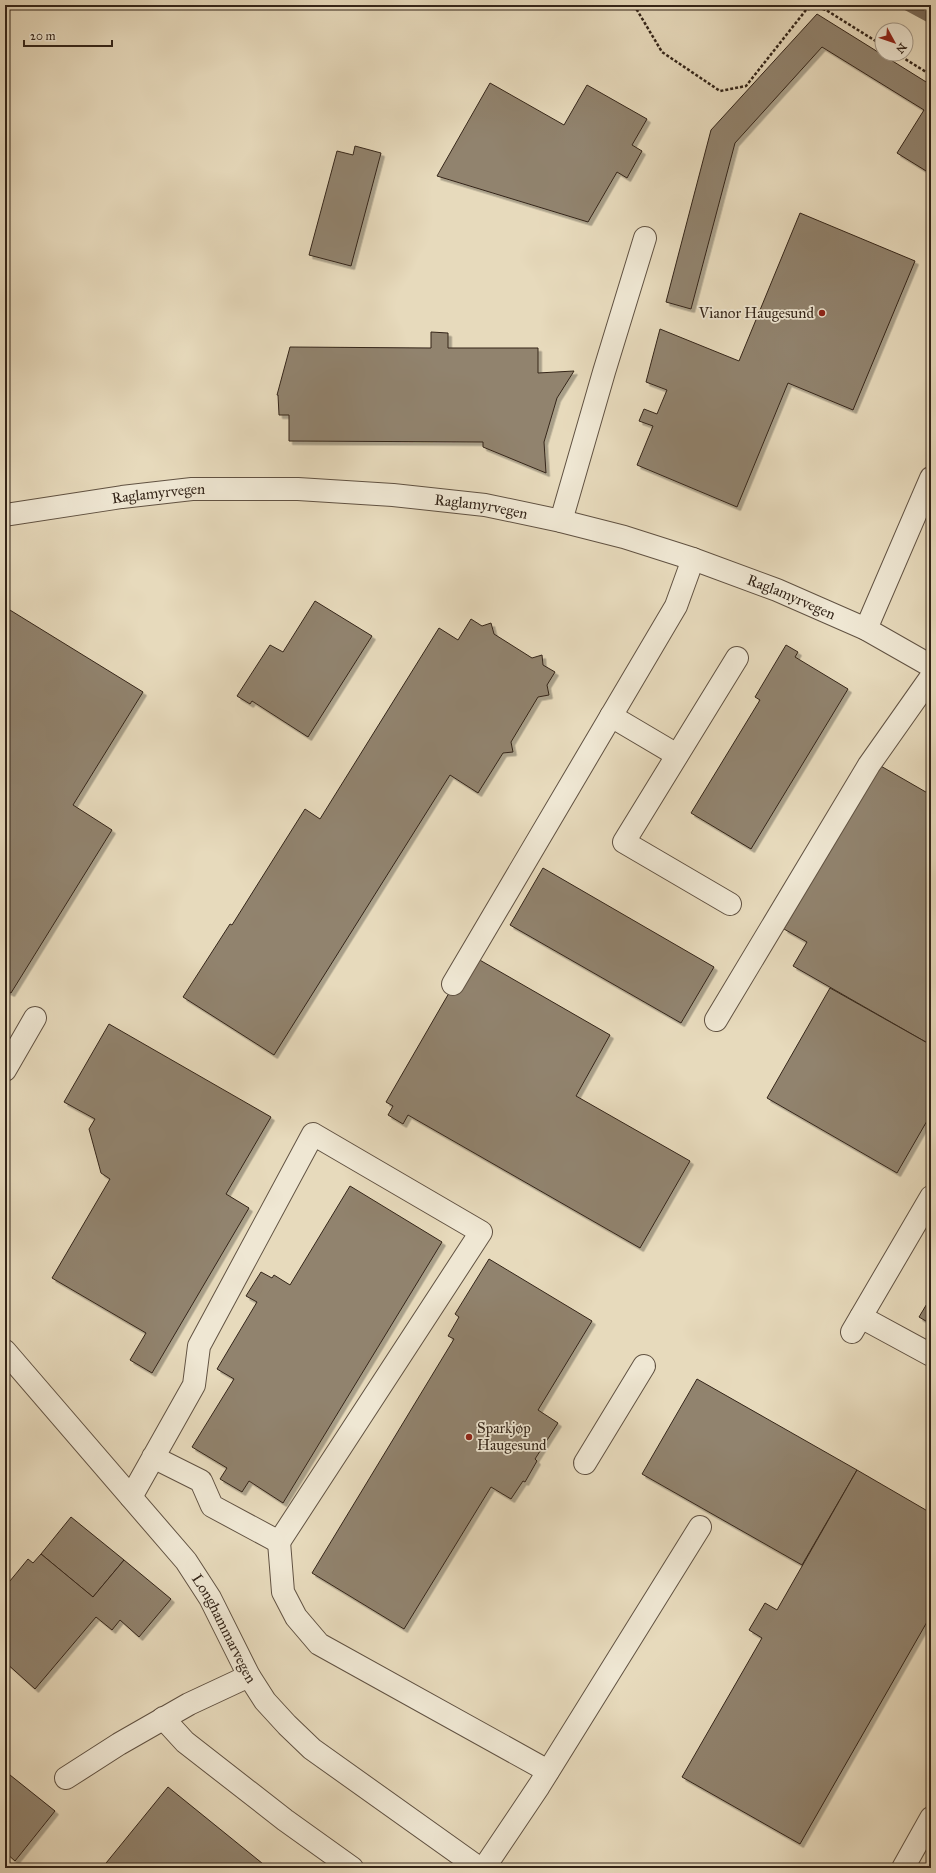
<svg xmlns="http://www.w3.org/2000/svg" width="936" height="1873" font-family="'IM FELL Great Primer',serif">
	<defs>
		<filter id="shadow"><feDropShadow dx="3.5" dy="3.5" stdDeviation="0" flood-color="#0004"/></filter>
	</defs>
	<rect width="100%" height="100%" fill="#e7dabc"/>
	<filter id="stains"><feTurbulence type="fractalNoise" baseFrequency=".005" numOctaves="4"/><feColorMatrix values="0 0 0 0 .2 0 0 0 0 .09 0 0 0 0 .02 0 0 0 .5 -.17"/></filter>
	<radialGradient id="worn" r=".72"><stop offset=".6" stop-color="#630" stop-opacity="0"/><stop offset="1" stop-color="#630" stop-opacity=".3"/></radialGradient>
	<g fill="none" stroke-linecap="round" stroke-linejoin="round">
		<!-- stream -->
		<path stroke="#7b6c5a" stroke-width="9" d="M905,5l26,14"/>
	</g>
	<!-- building -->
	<g fill="#91836e" stroke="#342519" filter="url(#shadow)">
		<path d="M817,14l114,71v89l-34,-21 27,-43 -102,-63 -87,96 -44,166 -25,-7 45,-172z"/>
		<path d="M490,83l74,42 23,-40 60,34 -15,26 10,6 -15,27 -10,-6 -29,50 -151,-46z"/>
		<path d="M355,146l26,7 -30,113 -42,-11 28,-104 16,4z"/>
		<path d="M800,213l115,48 -62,149 -65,-27 -51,124 -100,-42 16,-39 -14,-5 5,-12 13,5 10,-24 -21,-8 14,-53 79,32z"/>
		<path d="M431,332l17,1v15h90v25l36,-2 -17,27 -13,44 2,31 -63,-26v-5l-194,-1v-26h-10l-1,-20h-1l13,-48 141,1z"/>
		<path d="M315,601l57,35 -64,101 -56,-36 -2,3 -13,-8 33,-51 13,7z"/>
		<path d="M5,607l138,85 -70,113 39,25 -101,163 -6,-3z"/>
		<path d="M471,619l11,7 9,-3 3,11 38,24 10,-3 1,10 12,7 -8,13 2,10 -11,2 -27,45 2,10 -10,1 -25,40 -28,-18 -176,280 -91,-58 47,-73 2,1 73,-116 15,10 119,-191 19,12z"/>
		<path d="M786,645l12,7 -3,5 53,32 -97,160 -60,-36 69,-113 -5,-3z"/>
		<path d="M879,765l52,30v250l-138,-79 14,-24 -23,-13z"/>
		<path d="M543,868l171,99 -33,56 -171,-98z"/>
		<path d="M471,955l139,80 -34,61 114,65 -50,87 -232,-133 -5,9 -15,-9 5,-9 -7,-4z"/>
		<path d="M830,988l101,57v69l-34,59 -130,-75z"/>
		<path d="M109,1024l162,93 -45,77 23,14 -97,165 -22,-13 16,-27 -94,-55 58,-99 -9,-6 -12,-44 6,-10 -31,-17z"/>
		<path d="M350,1186l92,56 -159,261 -34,-22 -7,11 -22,-13 7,-11 -35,-21 42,-68 -17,-10 40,-67 -11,-6 15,-24 11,6 2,-3 16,10z"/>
		<path d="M489,1259l103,62 -54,89 20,13 -23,36 2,2 -12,21 -2,-1 -12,18 -20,-12 -87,142 -92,-56 142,-234 -6,-3 11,-19 -4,-3z"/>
		<path d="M931,1297v27l-12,-7z"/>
		<path d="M697,1379l160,91 -55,95 -160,-91z"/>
		<path d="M857,1470l74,43v102l-131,229 -118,-67 80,-139 -13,-8 16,-27 12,7z"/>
		<path d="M71,1517l53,43 -31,37 -52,-43z"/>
		<path d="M41,1554l52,43 31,-37 47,39 -32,38 -19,-17 -8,10 -16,-13 -61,72 -30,-27v-75l23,-28 5,4z"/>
		<path d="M5,1771l50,40 -40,50 -10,-9z"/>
		<path d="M168,1787l100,81h-166z"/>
	</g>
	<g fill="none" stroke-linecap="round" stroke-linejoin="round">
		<defs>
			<g id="minor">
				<path id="s1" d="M5,515l117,-18 70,-8h106l95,6 92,10 76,16 63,16 69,22 84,31 89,39 65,37"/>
				<path d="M561,521l43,-149 41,-134"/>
				<path d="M866,629l65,-151"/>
				<path d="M611,716l66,39"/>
				<path d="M730,904l-106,-62 113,-184"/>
				<path d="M453,984l223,-378 17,-47"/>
				<path d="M716,1020l153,-255 62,-88"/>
				<path d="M5,1070l30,-52"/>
				<path d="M861,1317l70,38"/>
				<path d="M852,1332l79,-135"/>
				<path id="s2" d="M5,1351l181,210 24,37 39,78 16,25 22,24 25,24 167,119"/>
				<path d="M585,1463l59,-97"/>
				<path d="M131,1497l63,-112 5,-39 114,-212 168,98 -202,310 -67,-36 -11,-25 -48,-24"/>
				<path d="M279,1542l4,50 13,25 23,27 229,127"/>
				<path d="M163,1718l22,24 100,78 67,48"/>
				<path d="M66,1778l53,-34 70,-40 60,-28"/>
				<path d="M484,1868l55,-82 161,-259"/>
				<path d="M903,1868l28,-50"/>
			</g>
		</defs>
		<!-- minor casing -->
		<use href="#minor" stroke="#615242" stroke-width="24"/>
		<!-- path -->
		<g stroke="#342519" stroke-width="2.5" stroke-dasharray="3 2" stroke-linecap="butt">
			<path d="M634,5l28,47 58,39 26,-5 60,-76 10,-3 10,3 56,35"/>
			<path d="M897,54l34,21"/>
		</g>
		<!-- minor -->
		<use href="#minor" stroke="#efe7d3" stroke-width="22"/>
	</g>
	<!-- markers -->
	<g fill="#8f2418" stroke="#efe7d3" stroke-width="1.5">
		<circle cx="822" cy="313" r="4"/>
		<circle cx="469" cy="1437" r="4"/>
	</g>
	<g text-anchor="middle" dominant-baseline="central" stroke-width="3.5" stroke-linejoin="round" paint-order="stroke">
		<!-- poi labels -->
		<g font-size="15" fill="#342519" stroke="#efe7d3" text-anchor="end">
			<text x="814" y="313">Vianor Haugesund</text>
			<text x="477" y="1428" text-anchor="start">Sparkjøp<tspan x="477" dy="17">Haugesund</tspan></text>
		</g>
		<!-- street labels -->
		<g font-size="15" fill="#342519" stroke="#efe7d3">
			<text stroke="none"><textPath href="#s1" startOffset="155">Raglamyrvegen</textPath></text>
			<text stroke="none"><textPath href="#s1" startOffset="479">Raglamyrvegen</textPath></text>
			<text stroke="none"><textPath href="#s1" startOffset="803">Raglamyrvegen</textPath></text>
			<text stroke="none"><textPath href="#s2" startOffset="355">Longhammarvegen</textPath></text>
		</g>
	</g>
	<!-- margin -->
	<rect width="936" height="1873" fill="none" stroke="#e7dabc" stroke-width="20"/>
	<rect x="6" y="6" width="924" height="1861" fill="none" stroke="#342519" stroke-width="2"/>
	<rect x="10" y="10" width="916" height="1853" fill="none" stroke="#342519"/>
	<!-- north arrow -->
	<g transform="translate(894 42) rotate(130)"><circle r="19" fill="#efe7d3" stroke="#a49989"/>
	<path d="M0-3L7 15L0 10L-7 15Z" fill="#8f2418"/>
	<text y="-6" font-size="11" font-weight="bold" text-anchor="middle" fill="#342519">N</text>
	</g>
	<!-- scale -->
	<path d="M24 40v6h88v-6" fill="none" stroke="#342519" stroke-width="2"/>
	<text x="30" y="40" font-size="12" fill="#342519" stroke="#efe7d3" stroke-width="3" paint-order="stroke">20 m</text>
	<rect width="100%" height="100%" filter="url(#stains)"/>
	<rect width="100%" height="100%" fill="url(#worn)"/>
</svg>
